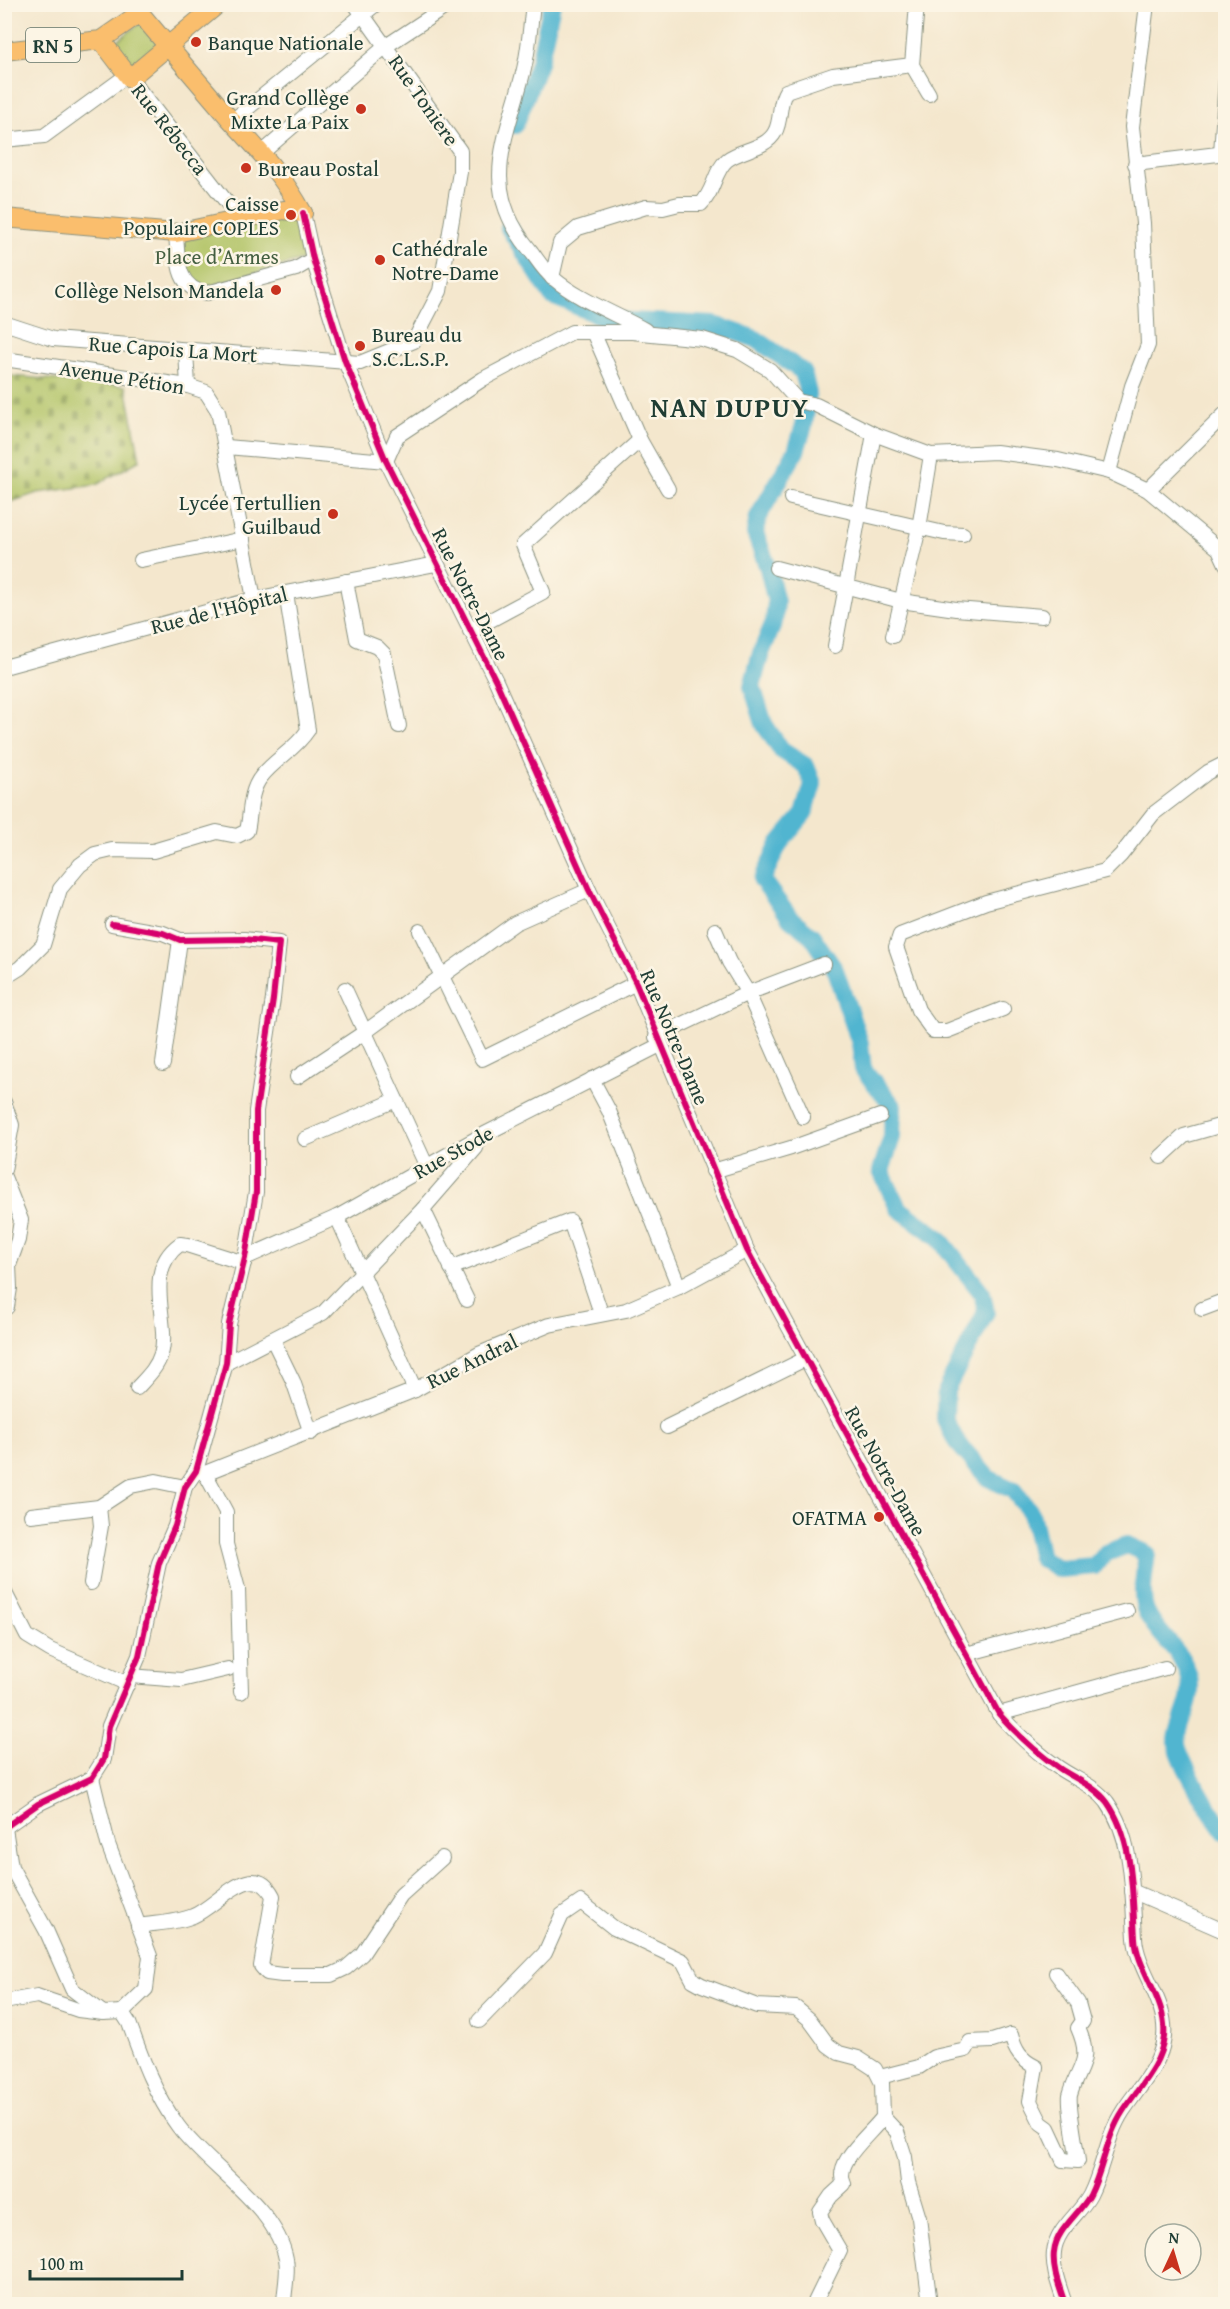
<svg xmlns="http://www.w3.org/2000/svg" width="1230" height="2309" font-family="'Gentium Book Plus',serif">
	<defs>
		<pattern id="cemetery-stones" width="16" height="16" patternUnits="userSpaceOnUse" patternTransform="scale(1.5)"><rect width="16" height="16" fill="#b2c467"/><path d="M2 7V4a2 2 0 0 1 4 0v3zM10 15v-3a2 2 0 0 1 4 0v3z" fill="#90a056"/></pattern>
	</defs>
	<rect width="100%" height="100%" fill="#fcf5e5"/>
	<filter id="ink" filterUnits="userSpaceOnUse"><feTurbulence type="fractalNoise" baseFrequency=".0167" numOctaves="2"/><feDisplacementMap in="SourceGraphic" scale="12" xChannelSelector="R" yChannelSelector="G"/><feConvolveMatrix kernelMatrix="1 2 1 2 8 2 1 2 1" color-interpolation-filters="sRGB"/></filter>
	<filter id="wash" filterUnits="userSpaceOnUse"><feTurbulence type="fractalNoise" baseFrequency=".008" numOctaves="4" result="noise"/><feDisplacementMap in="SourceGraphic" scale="24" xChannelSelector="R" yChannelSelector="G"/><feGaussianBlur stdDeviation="1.35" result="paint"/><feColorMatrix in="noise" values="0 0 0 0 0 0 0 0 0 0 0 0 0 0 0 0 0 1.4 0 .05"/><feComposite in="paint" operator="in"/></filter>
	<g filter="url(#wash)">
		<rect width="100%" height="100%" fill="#f4e7cd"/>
		<!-- cemetery -->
		<path fill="url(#cemetery-stones)" stroke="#68804e" stroke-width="1.5" d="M4,369l7,7 115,10 14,74 -44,25 -59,8 -32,11z"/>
		<!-- park -->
		<g fill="#b2c467" stroke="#68804e" stroke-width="1.5">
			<path d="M143,21l19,26 -31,27 -22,-27z"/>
			<path d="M300,216l9,42 -109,31 -12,-7 -8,-46z"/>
		</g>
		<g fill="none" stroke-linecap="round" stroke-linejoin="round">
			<!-- river -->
			<g stroke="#51b5d0" stroke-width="18">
				<path d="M515,125l24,-62 13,-59"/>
				<path d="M509,228l43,68 59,24 104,5 41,14 47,33 5,21 -4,32 -8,26 -38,66 -3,16 13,35 8,34 -2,20 -13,31 -9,33 12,38 17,26 25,16 7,18 -9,30 -25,30 -17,36 28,38 22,18 23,34 25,73 3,26 30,37 -1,31 -11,34 17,37 40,29 44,56 4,19 -40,78 -1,29 11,22 32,37 25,12 18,23 10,45 18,11 35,-3 12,-13 21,-8 20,9c-2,16 -8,44 0,59 11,23 34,36 41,61 8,27 -9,43 -11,67 -2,15 38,78 49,92"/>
			</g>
		</g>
	</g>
	<g filter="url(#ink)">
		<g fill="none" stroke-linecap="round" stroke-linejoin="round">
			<defs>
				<g id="minor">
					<path d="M533,4c-3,23 -4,47 -10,69 -17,68 -45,114 7,177 7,9 14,21 23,28 27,23 62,35 92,52"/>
					<path d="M912,65l17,29"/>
					<path d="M232,121l144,-117"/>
					<path d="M4,140l40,-4 78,-57 8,-1 109,140"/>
					<path d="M263,152l123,-106 64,-42"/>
					<path d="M1221,153l5,-75"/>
					<path d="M1135,164l91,-11"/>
					<path d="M303,213l10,46 32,102 41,100 110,220 93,209 47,93 111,267 252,464c17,19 39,40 60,54 16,11 36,18 48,34 27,38 25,91 28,136 2,33 33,63 29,99 -3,28 -26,51 -41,74 -17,26 -19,56 -33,84 -10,19 -34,34 -36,57 -2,18 6,36 11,52"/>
					<path d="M176,233c2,26 0,56 31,60l89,-24 17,-10"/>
					<path d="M552,278l8,-35 18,-15 68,-21 17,1 16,-4h22c13,-12 13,-33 26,-44 14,-11 39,-11 48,-28 7,-12 3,-29 11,-41l47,-16 79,-10 5,-61"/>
					<path d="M4,323l49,16 307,24 54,-22 26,-50 20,-119v-21l-105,-147"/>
					<path d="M593,332l47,108 28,49"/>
					<path d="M186,351l2,35"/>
					<path d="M4,359l184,27 18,6 12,19 36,188"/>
					<path d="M227,447l159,14 11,-25 86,-57 89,-47h60l70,7 35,11 33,20 28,31 18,4 58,29 57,21 65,-3 62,8 51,12 39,18 71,59 7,15"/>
					<path d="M1109,472l23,-86 16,-41 -5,-122 -11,-96 15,-123"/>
					<path d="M1148,490l78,-77"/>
					<path d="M791,498l153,35 19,1"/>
					<path d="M141,560l102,-21"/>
					<path d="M776,568l125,33 55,8 86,7"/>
					<path d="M346,581l11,58 20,8 7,7 15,72"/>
					<path d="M470,631l73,-39 -20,-47 117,-105"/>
					<path d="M893,636l26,-108 12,-73"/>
					<path d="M835,646l39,-212"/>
					<path d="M4,667l250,-68 182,-35"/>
					<path d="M420,931l62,128 154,-76"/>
					<path d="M4,978l16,-10 23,-23 17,-56 20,-24 15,-11 17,-4 41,1 64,-19 20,4 10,-5c4,-17 2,-39 14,-54 14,-18 34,-27 47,-47l-22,-137"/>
					<path d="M345,989l82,178"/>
					<path d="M1003,1009l-56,22h-14l-15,-21 -22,-63 4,-12 86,-33 119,-31 16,-16 32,-41 55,-42 18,-9"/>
					<path d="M656,1037l92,-44 -19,-31 -14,-32"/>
					<path d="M163,1064l17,-124"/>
					<path d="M297,1077l68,-45 150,-109 74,-33"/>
					<path d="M592,1079l17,32 70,176"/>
					<path d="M4,1102l8,23 -8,45"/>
					<path d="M803,1117l-55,-124 76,-29"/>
					<path d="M305,1139l91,-39"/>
					<path d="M1161,1157l23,-21 42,-12"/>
					<path d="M713,1171l78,-23 89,-32"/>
					<path d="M4,1177l17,43 -3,20 -9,25 1,23 -3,19"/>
					<path d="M423,1209l44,91"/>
					<path d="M337,1217l78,173"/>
					<path d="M245,1258l92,-41 142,-80 181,-92"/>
					<path d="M451,1268l119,-47 31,92"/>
					<path d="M1202,1309l24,-9"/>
					<path d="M273,1340l20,41 18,52"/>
					<path d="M226,1363l97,-50 100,-104 53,-61 3,-11"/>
					<path d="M137,1388c9,-10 20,-20 24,-34 10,-32 -20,-82 19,-110l7,1 57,18"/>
					<path d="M667,1427l138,-68"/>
					<path d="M196,1471l9,2 210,-83 64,-36 70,-29 77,-15 53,-23 68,-37"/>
					<path d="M205,1473l21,39v32l12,45 3,103"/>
					<path d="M31,1515l68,-8 32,-21 25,-5 29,6"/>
					<path d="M91,1583l10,-57 -2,-19"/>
					<path d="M4,1591l23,45 23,14 78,34"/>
					<path d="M966,1654l161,-43"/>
					<path d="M130,1676l51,4 47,-11"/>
					<path d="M999,1714l166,-46"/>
					<path d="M92,1778l16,66 42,112 -4,33 -24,23"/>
					<path d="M4,1828l34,-24 54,-26 12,-19 5,-33 30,-70 20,-93 16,-37 10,-39 11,-16 30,-108 3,-39 16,-66 11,-66v-81l17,-112 6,-56 -35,-4 -64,1 -17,-7 -51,-9"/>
					<path d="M5,1828l6,39 35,63 26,59 31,24 19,-1 7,11c13,36 26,72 49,103 31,42 98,80 108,133 3,13 -2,32 -2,45"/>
					<path d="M1132,1891l94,41"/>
					<path d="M138,1926c18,-3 39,-3 55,-10 25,-10 59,-59 80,-20l-12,70 6,7 15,2h49l15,-7 16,-14 39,-59 41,-37"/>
					<path d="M4,2002l33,-6 41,14 25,3"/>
					<path d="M479,2021l66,-68 17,-38 19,-13 33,26 69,33 10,19 9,5 55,21 39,2 13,11 19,26 11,8 19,5 17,11 7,14 1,34c-13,18 -50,45 -39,67l-13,12 -11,16 2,8 18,31 -26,53"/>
					<path d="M880,2077l39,-10 15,-10 32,-7 4,-8 22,-1 19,-6c4,16 10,25 25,32l-6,34 11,22 7,5 15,32 15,1c-2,-14 -10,-56 -8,-66 8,-29 23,-33 8,-67l5,-7 -5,-18 -22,-30"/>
					<path d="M883,2117l14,15 8,25 3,25 11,36 11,86"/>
				</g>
				<g id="major">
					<path d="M101,40l29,38 88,-74"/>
					<path d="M4,51l97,-11 39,-27c30,36 60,71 90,106 29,32 52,55 73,94"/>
					<path d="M4,218l172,15 108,-23 19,3"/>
				</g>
			</defs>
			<!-- minor casing -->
			<use href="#minor" stroke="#8a9280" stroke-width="16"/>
			<!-- major casing -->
			<use href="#major" stroke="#8a9280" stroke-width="20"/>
			<!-- minor -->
			<use href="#minor" stroke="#fff" stroke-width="14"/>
			<!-- major -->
			<use href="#major" stroke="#fabe6d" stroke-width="18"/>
			<defs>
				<g id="cycleway">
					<path d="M303,213l10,46 32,102 41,100 110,220 93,209 47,93 111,267 252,464c17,19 39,40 60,54 16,11 36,18 48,34 27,38 25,91 28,136 2,33 33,63 29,99 -3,28 -26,51 -41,74 -17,26 -19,56 -33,84 -10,19 -34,34 -36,57 -2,18 6,36 11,52"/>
					<path d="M4,1828l34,-24 54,-26 12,-19 5,-33 30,-70 20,-93 16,-37 10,-39 11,-16 30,-108 3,-39 16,-66 11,-66v-81l17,-112 6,-56 -35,-4 -64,1 -17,-7 -51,-9"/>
				</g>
			</defs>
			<!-- cycleway casing -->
			<use href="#cycleway" stroke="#fcf5e5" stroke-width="10"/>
			<!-- cycleway -->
			<use href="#cycleway" stroke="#d6006c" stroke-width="6"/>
		</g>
	</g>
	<!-- markers -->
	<g fill="#c8321e" stroke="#fcf5e5" stroke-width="2">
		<circle cx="196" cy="42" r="6"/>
		<circle cx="361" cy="109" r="6"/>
		<circle cx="246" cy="168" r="6"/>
		<circle cx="291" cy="215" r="6"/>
		<circle cx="380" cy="260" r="6"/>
		<circle cx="276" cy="290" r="6"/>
		<circle cx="360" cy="346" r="6"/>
		<circle cx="333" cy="514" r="6"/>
		<circle cx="879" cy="1517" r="6"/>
	</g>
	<g text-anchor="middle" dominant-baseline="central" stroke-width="5" stroke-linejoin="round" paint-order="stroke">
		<!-- shield labels -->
		<rect fill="#fcf5e5" stroke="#617469" stroke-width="1.5" x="26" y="28" width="54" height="34" rx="4.5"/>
		<g font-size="20" font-weight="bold" fill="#1f3d34">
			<text x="53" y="45">RN 5</text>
		</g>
		<!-- poi labels -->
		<g font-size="21" fill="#1f3d34" stroke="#fcf5e5" text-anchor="end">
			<text x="208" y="42" text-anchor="start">Banque Nationale</text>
			<text x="349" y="97">Grand Collège<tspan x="349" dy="24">Mixte La Paix</tspan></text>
			<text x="258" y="168" text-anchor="start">Bureau Postal</text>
			<text x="279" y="203">Caisse<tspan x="279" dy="24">Populaire COPLES</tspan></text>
			<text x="392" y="248" text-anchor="start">Cathédrale<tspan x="392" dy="24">Notre-Dame</tspan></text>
			<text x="264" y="290">Collège Nelson Mandela</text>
			<text x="372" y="334" text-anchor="start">Bureau du<tspan x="372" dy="24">S.C.L.S.P.</tspan></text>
			<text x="321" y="502">Lycée Tertullien<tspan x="321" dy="24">Guilbaud</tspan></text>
			<text x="867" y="1517">OFATMA</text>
		</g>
		<!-- street labels -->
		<g font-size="21" fill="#1f3d34" stroke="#fcf5e5">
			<text transform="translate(424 100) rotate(55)">Rue Toniere</text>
			<text transform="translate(170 129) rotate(52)">Rue Rébecca</text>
			<text transform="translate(173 349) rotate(4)">Rue Capois La Mort</text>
			<text transform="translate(122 377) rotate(9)">Avenue Pétion</text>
			<text transform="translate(471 594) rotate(63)">Rue Notre-Dame</text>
			<text transform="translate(219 610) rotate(-14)">Rue de l'Hôpital</text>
			<text transform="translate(675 1037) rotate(67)">Rue Notre-Dame</text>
			<text transform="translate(453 1152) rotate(-29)">Rue Stode</text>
			<text transform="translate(472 1361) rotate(-26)">Rue Andral</text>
			<text transform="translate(886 1471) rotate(61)">Rue Notre-Dame</text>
		</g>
		<!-- park labels -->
		<g font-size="21" fill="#445f41" stroke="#fcf5e5">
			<text x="217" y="256">Place d’Armes</text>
		</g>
		<!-- district labels -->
		<g font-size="27" font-weight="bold" letter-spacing="1.5" fill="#1f3d34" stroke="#fcf5e5">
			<text x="730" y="407">NAN DUPUY</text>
		</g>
	</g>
	<!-- margin -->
	<rect width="1230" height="2309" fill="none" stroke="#fcf5e5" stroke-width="24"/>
	<!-- north arrow -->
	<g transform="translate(1173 2252) rotate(4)"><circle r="28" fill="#fcf5e5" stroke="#a4ab9e" stroke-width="1.5"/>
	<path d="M0-4.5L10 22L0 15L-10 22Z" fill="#c8321e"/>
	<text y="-9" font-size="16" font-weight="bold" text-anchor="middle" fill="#1f3d34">N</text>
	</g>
	<!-- scale -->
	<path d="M30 2270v9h152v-9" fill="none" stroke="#1f3d34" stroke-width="3"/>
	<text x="39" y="2270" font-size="18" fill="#1f3d34" stroke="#fcf5e5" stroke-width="4.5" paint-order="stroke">100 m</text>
</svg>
